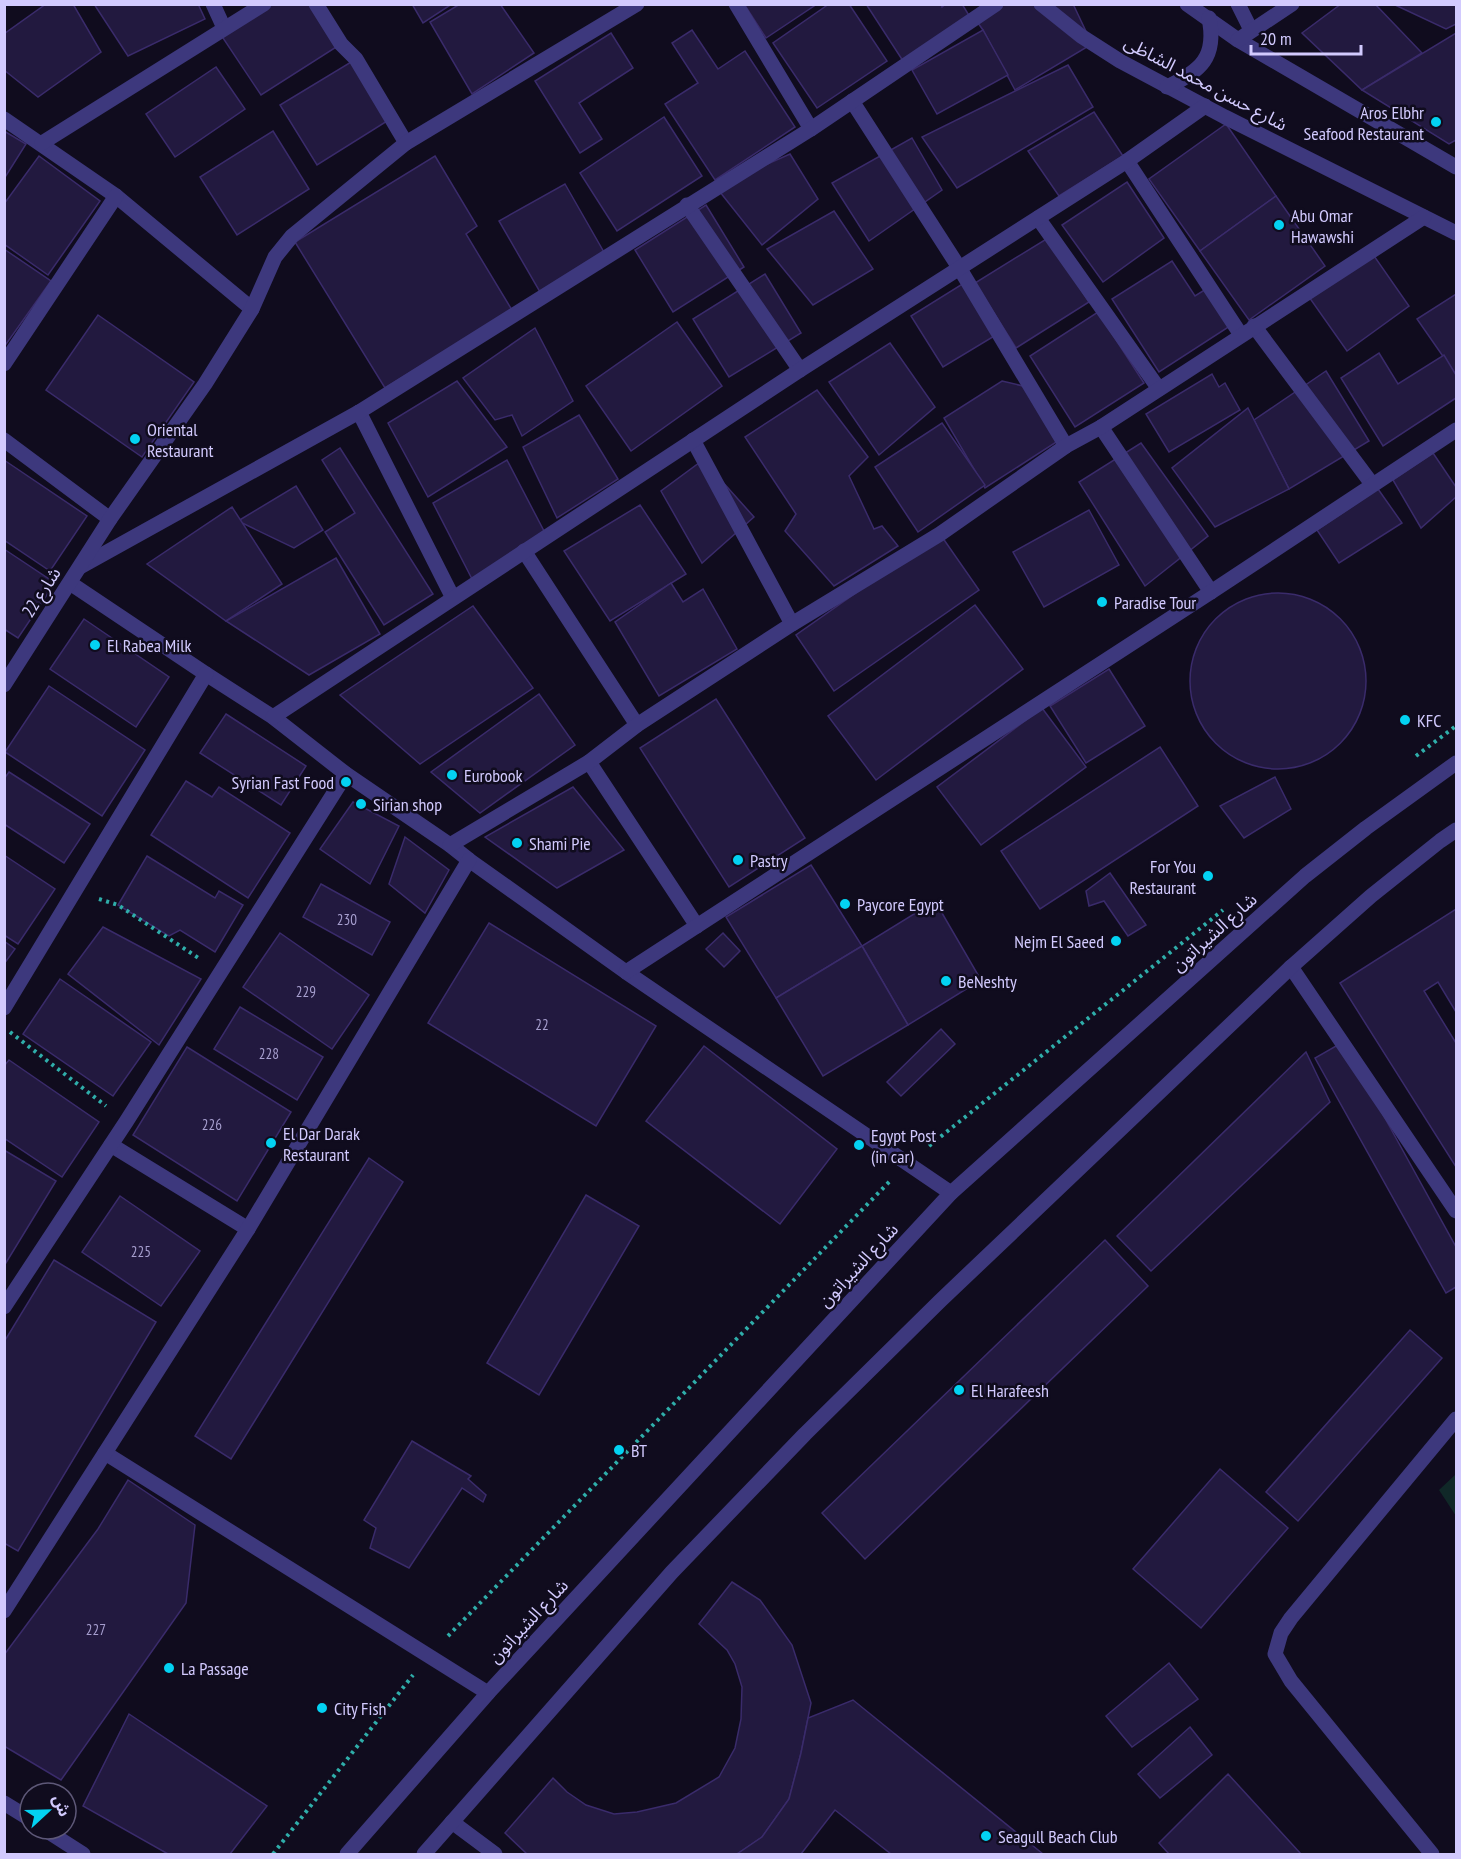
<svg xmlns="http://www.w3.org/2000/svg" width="1461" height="1859" font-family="'PT Sans Narrow','Noto Sans Arabic',sans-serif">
	<rect width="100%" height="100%" fill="#100c1e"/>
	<!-- green -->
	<path fill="#102828" d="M1456,1474v42l-17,-26z"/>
	<!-- building -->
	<g fill="#22193f" stroke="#3a2b6b" stroke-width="1.5">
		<path d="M46,4h27l28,48 -63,45 -34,-27v-36z"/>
		<path d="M94,4h104l7,15 -77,37z"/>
		<path d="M267,4h49l25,40 -80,51 -40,-60z"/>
		<path d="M412,4h40l-29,19z"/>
		<path d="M460,4h40l34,49 -62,41 -42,-72z"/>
		<path d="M744,4h73l-51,34z"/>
		<path d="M829,4h20l38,57 -70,47 -44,-65z"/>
		<path d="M866,4h75l1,3 4,-3h16l8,13 -67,44z"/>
		<path d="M996,4h77l19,40 -77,46 -32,-60 -8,-11z"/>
		<path d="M1341,4h34l47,49 -60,37 -60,-57z"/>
		<path d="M1393,4h63v20l-10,5z"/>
		<path d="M692,30l26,39 27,-18 50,76 -80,53 -50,-76 33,-21 -26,-40z"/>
		<path d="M983,30l25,45 -71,39 -25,-44z"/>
		<path d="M611,33l22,35 -54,35 23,36 -22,14 -45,-72z"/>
		<path d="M1456,33v107l-7,4 -87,-54z"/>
		<path d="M356,59l36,59 -75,47 -37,-60z"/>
		<path d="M1068,65l25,42 -136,81 -35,-51z"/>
		<path d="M216,67l29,42 -70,48 -29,-43z"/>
		<path d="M1094,112l29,44 -64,40 -31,-45z"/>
		<path d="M664,117l38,59 -85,55 -37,-58z"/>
		<path d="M1226,124l50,72 -76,55 -51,-72z"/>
		<path d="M4,131l22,13 -22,35z"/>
		<path d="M273,131l36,58 -72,46 -37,-58z"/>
		<path d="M912,138l30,52 -73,51 -37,-58z"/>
		<path d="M790,154l28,45 -56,46 -46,-58z"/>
		<path d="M39,156l61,45 -52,74 -44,-31v-40z"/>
		<path d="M435,156l42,70 -11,8 46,76 -127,78 -90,-146z"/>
		<path d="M1127,182l37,56 -61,44 -41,-57z"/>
		<path d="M565,184l40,70 -65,38 -41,-71z"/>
		<path d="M1276,196l49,70 -76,54 -49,-69z"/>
		<path d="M706,205l38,62 -71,45 -38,-62z"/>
		<path d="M834,211l39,58 -60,36 -46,-56z"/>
		<path d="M1048,238l41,64 -73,46 -41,-65z"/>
		<path d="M4,249l47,32 -47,66z"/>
		<path d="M1372,253l37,53 -62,45 -38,-54z"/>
		<path d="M1172,261l23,35 11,-7 24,37 -71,46 -47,-73z"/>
		<path d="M765,274l36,59 -72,44 -36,-58z"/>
		<path d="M964,283l32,52 -53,32 -32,-51z"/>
		<path d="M1456,294v81l-39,-56z"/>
		<path d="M1098,312l46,71 -69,44 -45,-71z"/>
		<path d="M98,315l96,67 -52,75 -96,-67z"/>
		<path d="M677,322l45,64 -91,65 -45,-65z"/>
		<path d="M535,328l38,73 -51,35 -10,-21 -17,5 -32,-42z"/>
		<path d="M890,343l45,64 -56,48 -50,-73z"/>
		<path d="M1379,353l19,31 46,-29 12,20v23l-73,48 -42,-68z"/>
		<path d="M1326,371l43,70 -80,48 -35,-69z"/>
		<path d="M1212,374l7,13 6,-4 15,27 -71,42 -23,-38z"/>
		<path d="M457,381l50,66 -79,50 -40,-74z"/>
		<path d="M1002,381l25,6 34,52 -76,49 -41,-70z"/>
		<path d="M817,390l51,67 -19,19 25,53 8,-3 16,20 -64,40 -49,-55 11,-17 -51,-77z"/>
		<path d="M1248,408l41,81 -74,38 -43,-59z"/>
		<path d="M579,415l39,64 -61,39 -34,-71z"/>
		<path d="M942,423l43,62 -67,47 -43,-65z"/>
		<path d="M1141,443l67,93 -63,50 -66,-104z"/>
		<path d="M340,448l93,146 -49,31 -59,-93 30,-19 -33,-53z"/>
		<path d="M1433,453l23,34v10l-35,31 -28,-48z"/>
		<path d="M4,460l83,56 -37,55 -46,-31z"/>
		<path d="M507,460l37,71 -72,48 -39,-76z"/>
		<path d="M703,460l51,57 -52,46 -41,-72z"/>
		<path d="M296,486l27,44 -29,18 -56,-27z"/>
		<path d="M1378,489l24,34 -63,40 -22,-33z"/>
		<path d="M640,505l46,69 -76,47 -46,-70z"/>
		<path d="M232,507l50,77 -56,37 -79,-57z"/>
		<path d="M1089,510l30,55 -75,42 -31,-55z"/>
		<path d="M940,534l39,56 -145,101 -38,-56z"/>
		<path d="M4,549l51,34 -37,55 -14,-9z"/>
		<path d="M336,558l44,76 -71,41 -83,-54z"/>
		<path d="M671,583l12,19 20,-13 34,60 -78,47 -44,-74z"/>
		<circle cx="1278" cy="681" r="88"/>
		<path d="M975,605l48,64 -147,111 -48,-64z"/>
		<path d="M473,606l60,82 -113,76 -80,-69z"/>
		<path d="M84,619l85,58 -33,50 -86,-58z"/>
		<path d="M1109,669l36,57 -59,37 -36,-57z"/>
		<path d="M49,686l96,64 -43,66 -97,-64z"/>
		<path d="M539,694l36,51 -95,68 -49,-41z"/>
		<path d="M716,699l89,139 -76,49 -89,-139z"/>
		<path d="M1042,708l44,59 -105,78 -44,-58z"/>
		<path d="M226,714l80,52 -25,39 -81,-52z"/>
		<path d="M1160,747l38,59 -158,103 -39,-58z"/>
		<path d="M9,772l81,52 -26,39 -60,-39v-45z"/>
		<path d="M1275,777l16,32 -47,29 -24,-32z"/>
		<path d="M186,781l26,16 7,-10 71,46 -42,65 -97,-63z"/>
		<path d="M573,787l51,63 -67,38 -72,-51z"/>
		<path d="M353,802l46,24 -29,58 -50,-35z"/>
		<path d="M405,837l44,33 -24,43 -36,-29z"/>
		<path d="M4,855l51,34 -37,55 -14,-9z"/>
		<path d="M147,856l68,42 4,-7 24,14 -28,47 -35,-22 -11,6 -51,-31z"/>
		<path d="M811,865l51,81 -86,52 -50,-81z"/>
		<path d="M1110,873l36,52 -18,11 -24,-35 -15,5 -3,-15z"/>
		<path d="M321,884l69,38 -18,33 -69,-38z"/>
		<path d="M935,901l46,79 -73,45 -46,-79z"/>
		<path d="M1456,909v103l-18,-30 -14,9 32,52v124l-116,-184z"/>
		<path d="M489,923l167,103 -60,100 -168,-103z"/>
		<path d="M103,927l98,52 -42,66 -91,-71z"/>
		<path d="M280,933l89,62 -37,54 -89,-62z"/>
		<path d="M723,933l17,18 -16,16 -18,-18z"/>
		<path d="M4,941l11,8 -11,15z"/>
		<path d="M862,946l46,79 -85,51 -47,-78z"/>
		<path d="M60,979l91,63 -38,54 -90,-62z"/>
		<path d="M240,1007l83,50 -26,43 -83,-51z"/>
		<path d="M941,1029l14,15 -54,52 -14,-14z"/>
		<path d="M1343,1042l113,205v40l-10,6 -131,-235z"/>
		<path d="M704,1046l133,103 -57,75 -134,-103z"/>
		<path d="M187,1047l104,65 -54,89 -104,-66z"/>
		<path d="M1306,1052l24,50 -179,169 -34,-35z"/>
		<path d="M9,1060l90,62 -37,55 -58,-39v-72z"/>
		<path d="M4,1150l52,31 -52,85z"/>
		<path d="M369,1158l34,24 -172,277 -36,-23z"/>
		<path d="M586,1195l53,31 -100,169 -52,-32z"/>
		<path d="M120,1196l80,55 -39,55 -79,-54z"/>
		<path d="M1105,1240l43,46 -283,273 -43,-46z"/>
		<path d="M54,1260l102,62 -138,229 -14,-8v-201z"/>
		<path d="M1410,1330l32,28 -144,163 -32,-29z"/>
		<path d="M412,1441l59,35 -3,3 18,16 -3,7 -21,-14 -53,80 -39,-20 6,-20 -12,-8z"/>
		<path d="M1220,1469l68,59 -87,100 -68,-59z"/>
		<path d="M128,1480l67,45 -9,78 -125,177 -57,-34v-91l94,-126z"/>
		<path d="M732,1582l28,18 32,45 19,58 -10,50 -12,46 -27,38 -25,17h-210l-22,-21 48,-55 14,14 19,13 28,9 23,-2 39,-9 43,-26 16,-29 6,-29 1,-32 -7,-23 -8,-14 -28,-26z"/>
		<path d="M1169,1663l29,36 -66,48 -26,-31z"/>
		<path d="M853,1700l190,154h-152l-56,-44 -34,44h-64l25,-17 27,-38 12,-46 7,-35z"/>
		<path d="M129,1714l138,92 -37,48h-62l-85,-48z"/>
		<path d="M1190,1727l22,28 -52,43 -22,-24z"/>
		<path d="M1228,1774l73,80h-132l-10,-11z"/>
	</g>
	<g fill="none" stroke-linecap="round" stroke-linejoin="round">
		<!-- path -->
		<g stroke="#2faeaa" stroke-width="4" stroke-dasharray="3 4.5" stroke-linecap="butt">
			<path d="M1416,756l40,-30"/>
			<path d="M99,899l19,6 82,54"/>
			<path d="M10,1032l96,74"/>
			<path d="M929,1146l294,-236"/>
			<path d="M448,1636l442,-455"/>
			<path d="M273,1854l140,-179"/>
		</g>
		<!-- service -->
		<g stroke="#3d387d" stroke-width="15">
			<path d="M1291,967l165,244"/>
			<path d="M452,1822l43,32"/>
			<path d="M1432,1854l-141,-173 -16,-27 6,-21 10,-15 165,-199"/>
		</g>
		<!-- minor -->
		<g stroke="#3d387d" stroke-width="15">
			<path d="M213,4l11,24"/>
			<path d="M316,4l25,40 15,15 50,84"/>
			<path d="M736,4l75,125"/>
			<path d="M1041,4l40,32 39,25 105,56 231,116"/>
			<path d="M1187,4l51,36 218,127"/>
			<path d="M1238,4l13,26"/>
			<path d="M1238,40l54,-36"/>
			<path d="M1167,87c34,-16 50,-30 42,-69"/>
			<path d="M852,101l108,168 106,177"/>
			<path d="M4,119l112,77 136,113"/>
			<path d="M42,143l222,-139"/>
			<path d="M1127,161l114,174"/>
			<path d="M687,205l113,165"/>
			<path d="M1038,218l121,171"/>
			<path d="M1254,326l118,158"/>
			<path d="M4,364l112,-168"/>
			<path d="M359,412l94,186"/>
			<path d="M1101,427l110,165"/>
			<path d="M4,440l106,79"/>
			<path d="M693,440l99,184"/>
			<path d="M524,551l113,174"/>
			<path d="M80,567l279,-155 452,-283 185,-125"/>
			<path d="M70,583l136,91 67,43 73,57 104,71 19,15 157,112 325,221"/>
			<path d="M4,685l106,-166 95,-135 47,-75 23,-52 17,-21 114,-93 231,-139"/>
			<path d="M273,717l527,-347 327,-209 78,-55"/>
			<path d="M589,762l108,164"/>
			<path d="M450,845l139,-83 48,-37 155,-101 148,-90 126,-88 35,-19 323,-210"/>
			<path d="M626,972l585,-380 245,-162"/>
			<path d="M4,1008l202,-334"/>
			<path d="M111,1145l137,84"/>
			<path d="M4,1307l122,-185 220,-348"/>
			<path d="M105,1453l383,240"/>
			<path d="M4,1611l244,-382 221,-369"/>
			<path d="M4,1803l26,16"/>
			<path d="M44,1829l39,25"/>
		</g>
		<!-- tertiary -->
		<g stroke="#3d387d" stroke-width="15">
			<path d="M347,1854l141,-161 463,-500 354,-317 61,-48 90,-65"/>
			<path d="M424,1854l248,-282 133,-138 135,-133 351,-334 80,-71 69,-55 16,-11"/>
		</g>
	</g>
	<!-- markers -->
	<g fill="#03d2f2" stroke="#100c1e" stroke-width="2">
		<circle cx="1436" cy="122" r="6"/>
		<circle cx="1279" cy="225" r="6"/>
		<circle cx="135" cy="439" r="6"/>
		<circle cx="1102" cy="602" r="6"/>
		<circle cx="95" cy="645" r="6"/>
		<circle cx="1405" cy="720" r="6"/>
		<circle cx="452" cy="775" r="6"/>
		<circle cx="346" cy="782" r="6"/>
		<circle cx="361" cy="804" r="6"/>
		<circle cx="517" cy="843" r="6"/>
		<circle cx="738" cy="860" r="6"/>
		<circle cx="1208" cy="876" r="6"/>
		<circle cx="845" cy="904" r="6"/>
		<circle cx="1116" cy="941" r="6"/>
		<circle cx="946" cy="981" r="6"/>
		<circle cx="271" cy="1143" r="6"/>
		<circle cx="859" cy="1145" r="6"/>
		<circle cx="959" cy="1390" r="6"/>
		<circle cx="619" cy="1450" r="6"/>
		<circle cx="169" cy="1668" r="6"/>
		<circle cx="322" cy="1708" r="6"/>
		<circle cx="986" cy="1836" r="6"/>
	</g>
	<g text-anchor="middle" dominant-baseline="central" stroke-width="5" stroke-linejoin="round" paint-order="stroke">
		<!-- number labels -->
		<g font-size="15" fill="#a69ece">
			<text x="347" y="919">230</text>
			<text x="306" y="991">229</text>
			<text x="542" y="1024">22</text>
			<text x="269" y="1053">228</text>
			<text x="212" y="1124">226</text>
			<text x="141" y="1251">225</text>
			<text x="96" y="1629">227</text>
		</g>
		<!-- street labels -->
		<g font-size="18" fill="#d2cafe" stroke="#100c1e">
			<text transform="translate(1206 83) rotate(28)">شارع حسن محمد الشاظى</text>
			<text transform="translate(41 592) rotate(-57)">شارع 22</text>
			<text transform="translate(1214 932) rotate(-42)">شارع الشيراتون</text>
			<text transform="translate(858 1265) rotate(-47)">شارع الشيراتون</text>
			<text transform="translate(528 1621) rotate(-47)">شارع الشيراتون</text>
		</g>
		<!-- poi labels -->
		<g font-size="18" fill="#d2cafe" stroke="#100c1e" text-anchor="start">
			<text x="1424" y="112" text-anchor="end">Aros Elbhr<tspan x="1424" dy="21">Seafood Restaurant</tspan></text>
			<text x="1291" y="215">Abu Omar<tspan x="1291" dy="21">Hawawshi</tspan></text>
			<text x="147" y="429">Oriental<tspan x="147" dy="21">Restaurant</tspan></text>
			<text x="1114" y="602">Paradise Tour</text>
			<text x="107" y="645">El Rabea Milk</text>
			<text x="1417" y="720">KFC</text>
			<text x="464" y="775">Eurobook</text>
			<text x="334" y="782" text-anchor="end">Syrian Fast Food</text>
			<text x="373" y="804">Sirian shop</text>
			<text x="529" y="843">Shami Pie</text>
			<text x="750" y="860">Pastry</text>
			<text x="1196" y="866" text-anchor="end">For You<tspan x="1196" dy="21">Restaurant</tspan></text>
			<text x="857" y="904">Paycore Egypt</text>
			<text x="1104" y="941" text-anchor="end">Nejm El Saeed</text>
			<text x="958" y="981">BeNeshty</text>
			<text x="283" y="1133">El Dar Darak<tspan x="283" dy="21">Restaurant</tspan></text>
			<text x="871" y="1135">Egypt Post<tspan x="871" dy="21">(in car)</tspan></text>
			<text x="971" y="1390">El Harafeesh</text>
			<text x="631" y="1450">BT</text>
			<text x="181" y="1668">La Passage</text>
			<text x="334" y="1708">City Fish</text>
			<text x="998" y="1836">Seagull Beach Club</text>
		</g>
	</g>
	<!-- border -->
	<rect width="1461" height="1859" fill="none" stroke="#d2cafe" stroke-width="12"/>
	<!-- north arrow -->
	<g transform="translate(48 1811) rotate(68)"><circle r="28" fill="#100c1e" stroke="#5e5878" stroke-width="1.5"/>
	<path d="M0-4.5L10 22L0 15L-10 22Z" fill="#03d2f2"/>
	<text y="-9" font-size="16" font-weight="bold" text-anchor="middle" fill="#d2cafe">ش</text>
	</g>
	<!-- scale -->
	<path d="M1251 45v9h110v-9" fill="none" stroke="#d2cafe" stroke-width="3"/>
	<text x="1260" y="45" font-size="18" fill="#d2cafe" stroke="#100c1e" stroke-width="4.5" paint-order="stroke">20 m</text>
</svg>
